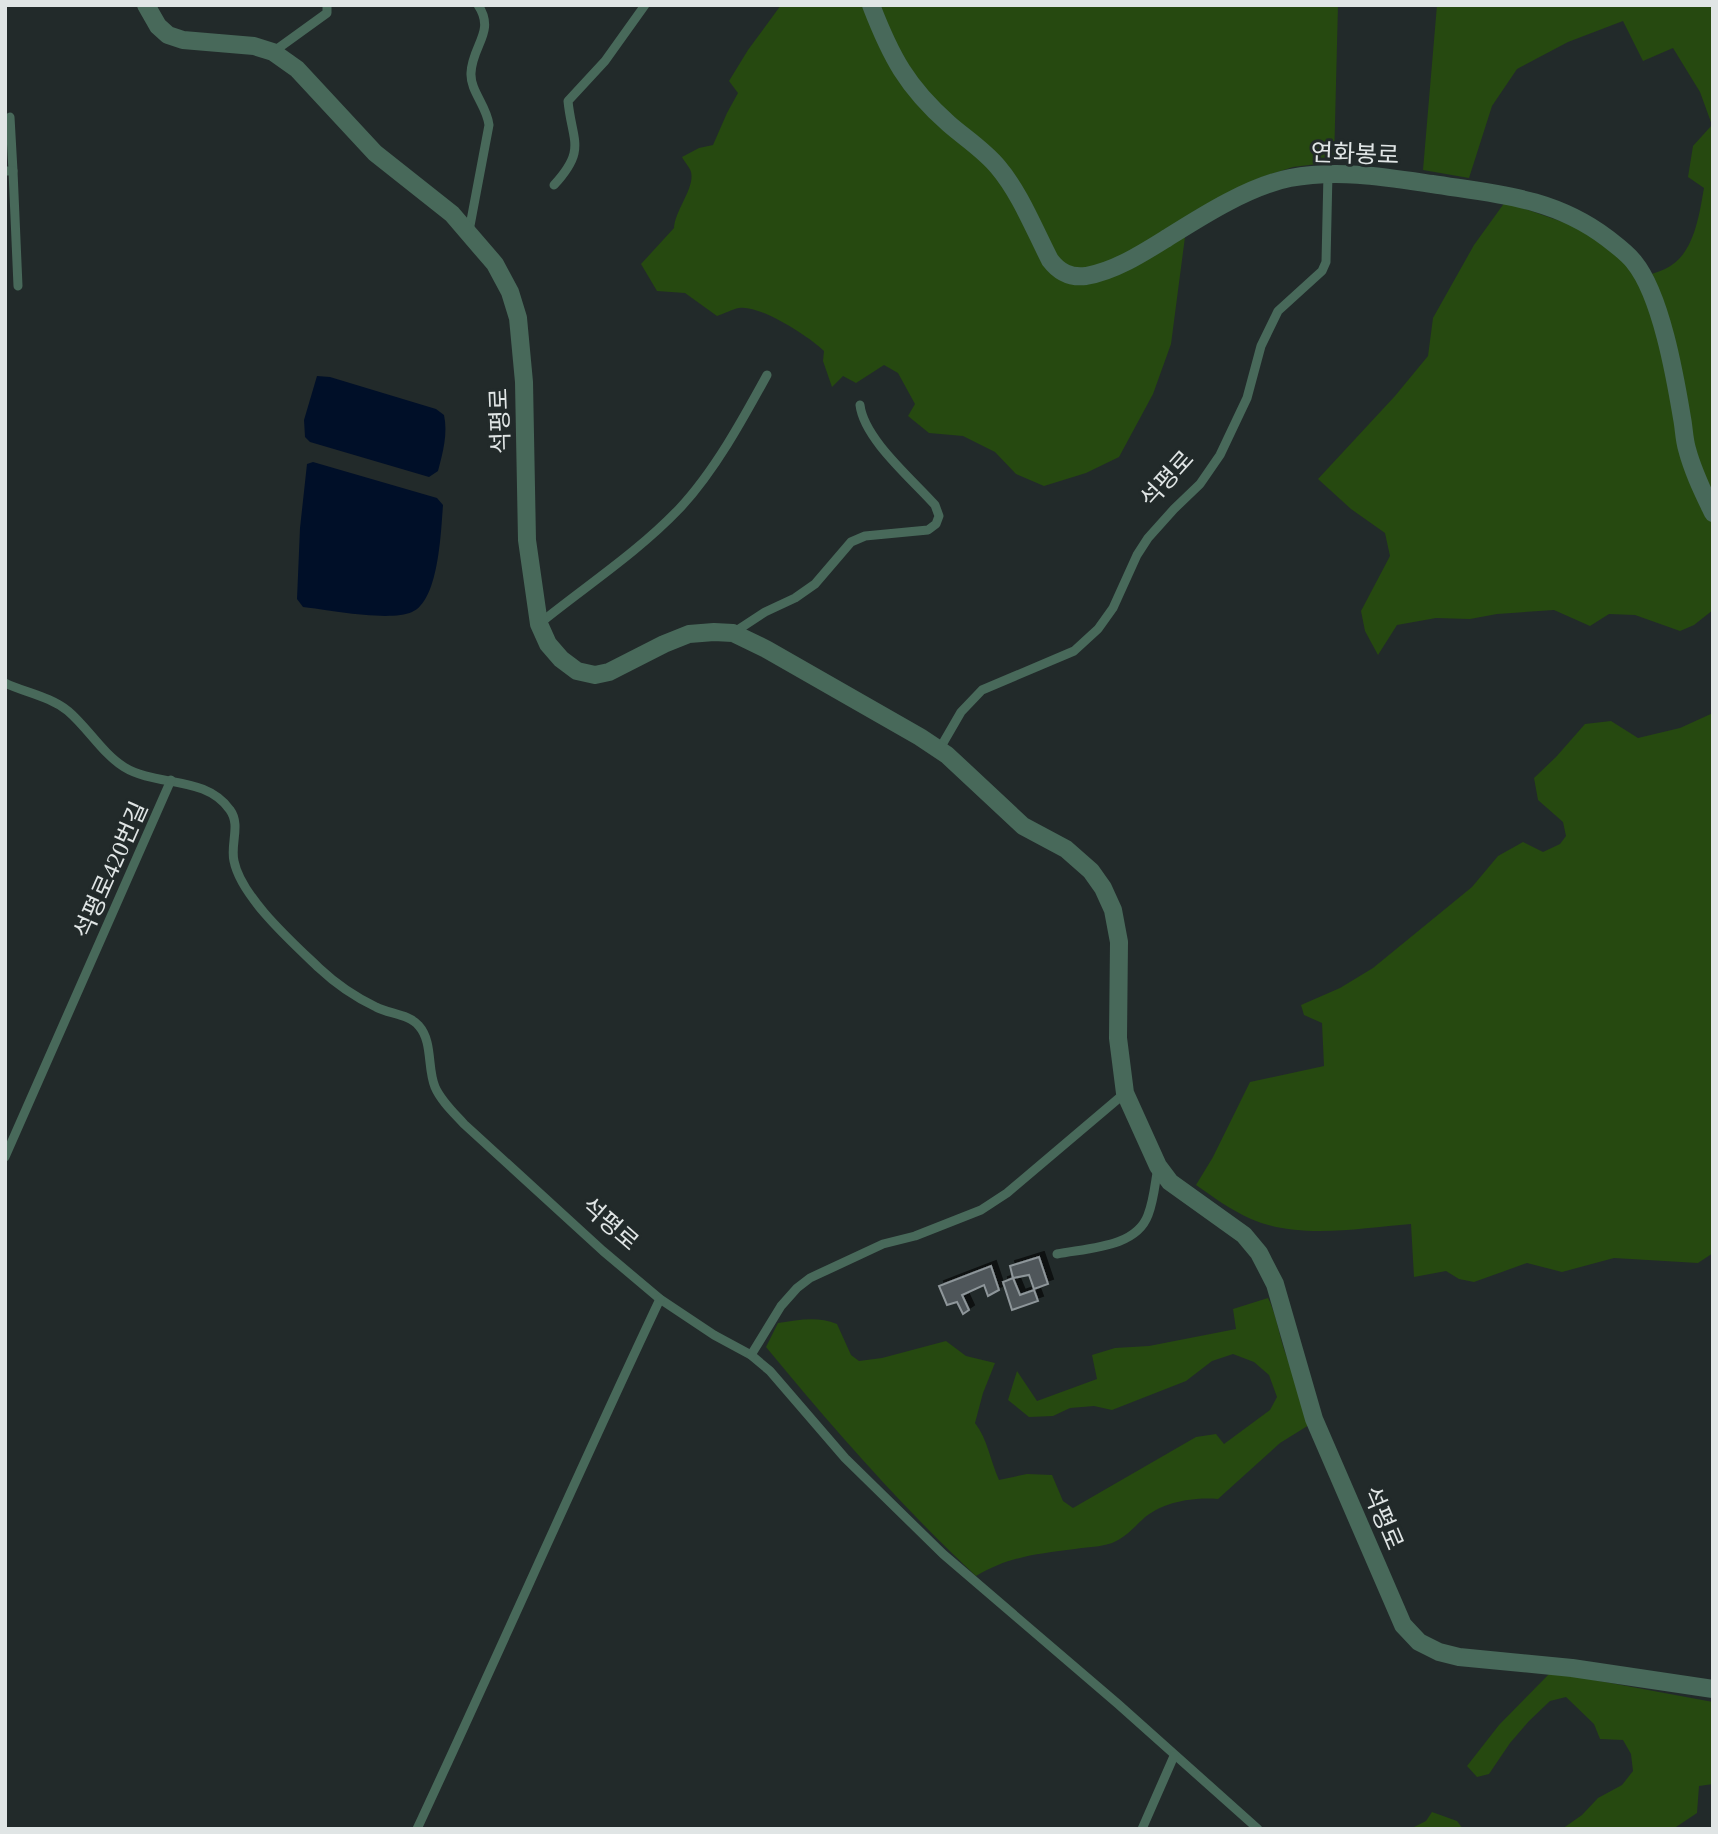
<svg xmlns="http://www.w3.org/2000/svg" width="1718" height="1834" font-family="'Times New Roman','Noto Sans KR',serif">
	<defs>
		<filter id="shadow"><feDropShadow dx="5" dy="-5" stdDeviation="0" flood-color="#0009"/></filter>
	</defs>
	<rect width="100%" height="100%" fill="#222a2a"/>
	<!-- green -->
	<g fill="#264910">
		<path d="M781,5h557l-4,157 -41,5 -34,11 -65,33 -9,26 -14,107 -18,50 -34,63 -33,16 -42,13 -28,-12 -21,-22 -32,-16 -34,-3 -21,-17 7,-12 -17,-31 -14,-8 -28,18 -13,-7 -11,11 -9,-26 1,-10c-14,-14 -65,-47 -85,-43 -7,1 -15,6 -22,8l-32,-23 -28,-2 -16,-27 33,-36c1,-18 21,-40 17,-56 -1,-4 -7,-11 -9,-15l17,-9 14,-3 14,-32 11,-20 -9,-12 19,-31z"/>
		<path d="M1437,5h276v605l-19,15 -14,6 -45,-16 -26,-1 -19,12 -36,-16 -57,4 -27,5 -34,-1 -39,7 -19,30 -13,-24 -4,-20 29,-55 -5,-23 -34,-24 -33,-30 77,-83 33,-40 5,-38 41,-73 31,-43 72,25 34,19 27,32c9,-3 18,-5 27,-9 29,-13 34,-53 39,-81l-16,-11 5,-31 19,-21 -12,-33 -27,-44 -30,13 -20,-40 -55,21 -51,27 -25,37 -23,72 -46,-8z"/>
		<path d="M1713,713v540l-15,10 -84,-5 -52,14 -35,-9 -53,19 -15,-3 -13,-8 -32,6 -3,-53c-51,4 -112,16 -160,-5 -20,-9 -38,-22 -55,-34l17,-28 37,-75 74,-16 -2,-43 -18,-8 -3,-10 39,-17 33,-20 99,-81 26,-31 25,-14 20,10 17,-8 6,-8 -3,-14 -25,-22 -4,-22 22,-21 29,-33 26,-3 27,17 42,-10z"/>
		<path d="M1268,1298c8,16 10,31 15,48 8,26 25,52 26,79l-29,18 -62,56c-25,-2 -57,3 -76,21 -11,10 -16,17 -30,23 -11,4 -25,4 -37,6 -38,5 -65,7 -99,27 -76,-71 -144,-149 -210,-229l12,-24c21,-3 39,-7 59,1l14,31 8,6 23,-3 64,-17 20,15 29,7 -12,30 -8,30c13,17 15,37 24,57l28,-6 25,1 11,26 10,7 123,-71 20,-3 8,10 46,-34 7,-13 -8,-22 -15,-13 -21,-8 -21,7 -26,20 -74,29 -18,-4 -24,2 -17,8 -24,1 -21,-17 9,-29 20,30 60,-22 -5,-24 23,-7 34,-2 87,-17 -3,-20z"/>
		<path d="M1551,1672l162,30v82l-14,2 -2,27 -24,16h-111l20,-14 16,-17 24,-13 11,-14 -2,-17 -8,-14 -23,-1 -6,-15 -28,-27 -16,4 -21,20 -19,22 -21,31 -12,3 -10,-11 32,-41z"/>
		<path d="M1432,1812l25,9 6,8h-48l-1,-2 12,-6z"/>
	</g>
	<!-- water -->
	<g fill="#000f28">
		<path d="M317,376l13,1 106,32 8,6c4,19 -1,37 -6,56l-9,6 -119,-35 -5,-5 -1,-17z"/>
		<path d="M313,462l124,36 6,7c-2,25 -4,96 -31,107 -22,10 -83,-2 -109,-5l-6,-8 3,-71 7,-64z"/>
	</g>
	<!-- building -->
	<g fill="#4f575a" stroke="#8e969a" stroke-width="2" filter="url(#shadow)">
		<path d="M1039,1257l9,27 -14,5 -5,-14 -16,3 -3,-12z"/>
		<path d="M991,1266l8,24 -11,6 -4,-11 -22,10 7,15 -6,4 -6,-12 -10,3 -8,-19z"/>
		<path d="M1013,1278l7,17 14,-5 4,11 -26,9 -9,-28z"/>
	</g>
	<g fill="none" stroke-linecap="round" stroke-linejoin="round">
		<!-- service -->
		<g stroke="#48695a" stroke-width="9">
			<path d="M273,52l54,-39v-8"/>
			<path d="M10,117l3,54"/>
			<path d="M5,171h8l5,115"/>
			<path d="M554,185c33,-36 18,-43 14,-84l37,-40 40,-56"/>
			<path d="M469,231l20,-106c-2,-19 -19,-34 -18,-52 1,-28 25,-41 7,-68"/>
			<path d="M539,624c47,-38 99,-72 140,-115 35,-37 64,-90 88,-134"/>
			<path d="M733,633l32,-21 30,-14 20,-14 36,-42 14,-6 63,-6 8,-6 3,-8 -4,-11c-23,-26 -71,-66 -75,-100"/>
			<path d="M5,683c21,10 44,13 63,28 20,17 34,42 56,56 32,20 82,8 106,43 11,15 0,34 4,51 7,36 59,82 85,107 17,16 36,29 57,39 13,7 33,7 43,19 14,16 8,42 16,61 6,14 19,26 29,37l139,127 57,48 54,36 37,20 19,16 75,87 98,96 175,150 140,125"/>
			<path d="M939,750l22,-38 21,-22 92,-39 24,-22 15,-21 24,-53 11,-17 26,-29 26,-25 20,-29 27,-57 14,-52 17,-35 44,-40 4,-9 2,-89"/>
			<path d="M5,1157l166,-377"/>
			<path d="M1057,1254c30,-6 79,-6 91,-39 6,-15 7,-32 10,-48"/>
			<path d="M751,1355l30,-49 16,-18 13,-10 73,-34 32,-8 66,-26 26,-17 118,-100"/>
			<path d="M417,1829c82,-176 160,-354 243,-530"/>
			<path d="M1142,1829l32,-73"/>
		</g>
		<!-- minor -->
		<g stroke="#48695a" stroke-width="18">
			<path d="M146,5l12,21 10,9 15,5 71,6 19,6 24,17 78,84 77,61 43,50 15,28 8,26 6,64 3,158 12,84 9,20 13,15 16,12 18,4 14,-3 55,-28 25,-10 25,-2 19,1 33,16 154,88 27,18 76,71 43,23 25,22 12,17 10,22 6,32 -1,96 7,55 33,73 12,16 74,53 15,18 16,31 39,135 89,206 16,17 20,10 20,5 113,11 141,21"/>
			<path d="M871,5c20,52 36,82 78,119 16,14 35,26 49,43 22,26 36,62 52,93 9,12 20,18 36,16 29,-5 57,-23 81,-38 35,-22 82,-52 123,-60 48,-9 95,-1 142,6 64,10 121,13 175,54 9,7 20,15 27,24 27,33 41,114 48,156 2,10 2,21 5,31 6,23 16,43 26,64"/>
		</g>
	</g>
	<g text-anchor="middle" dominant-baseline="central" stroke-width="6" stroke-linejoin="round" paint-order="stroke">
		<!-- street labels -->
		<g font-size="24" fill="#e0e5e5" stroke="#222a2a">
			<text transform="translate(1355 154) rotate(2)">연화봉로</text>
			<text transform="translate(500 421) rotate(-92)">석평로</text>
			<text transform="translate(1167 479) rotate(-48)">석평로</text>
			<text transform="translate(111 870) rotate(-66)">석평로420번길</text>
			<text transform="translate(610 1224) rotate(41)">석평로</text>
			<text transform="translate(1383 1518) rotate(67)">석평로</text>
		</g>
	</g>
	<!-- border -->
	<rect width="1718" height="1834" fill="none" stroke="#e0e5e5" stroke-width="14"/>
</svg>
